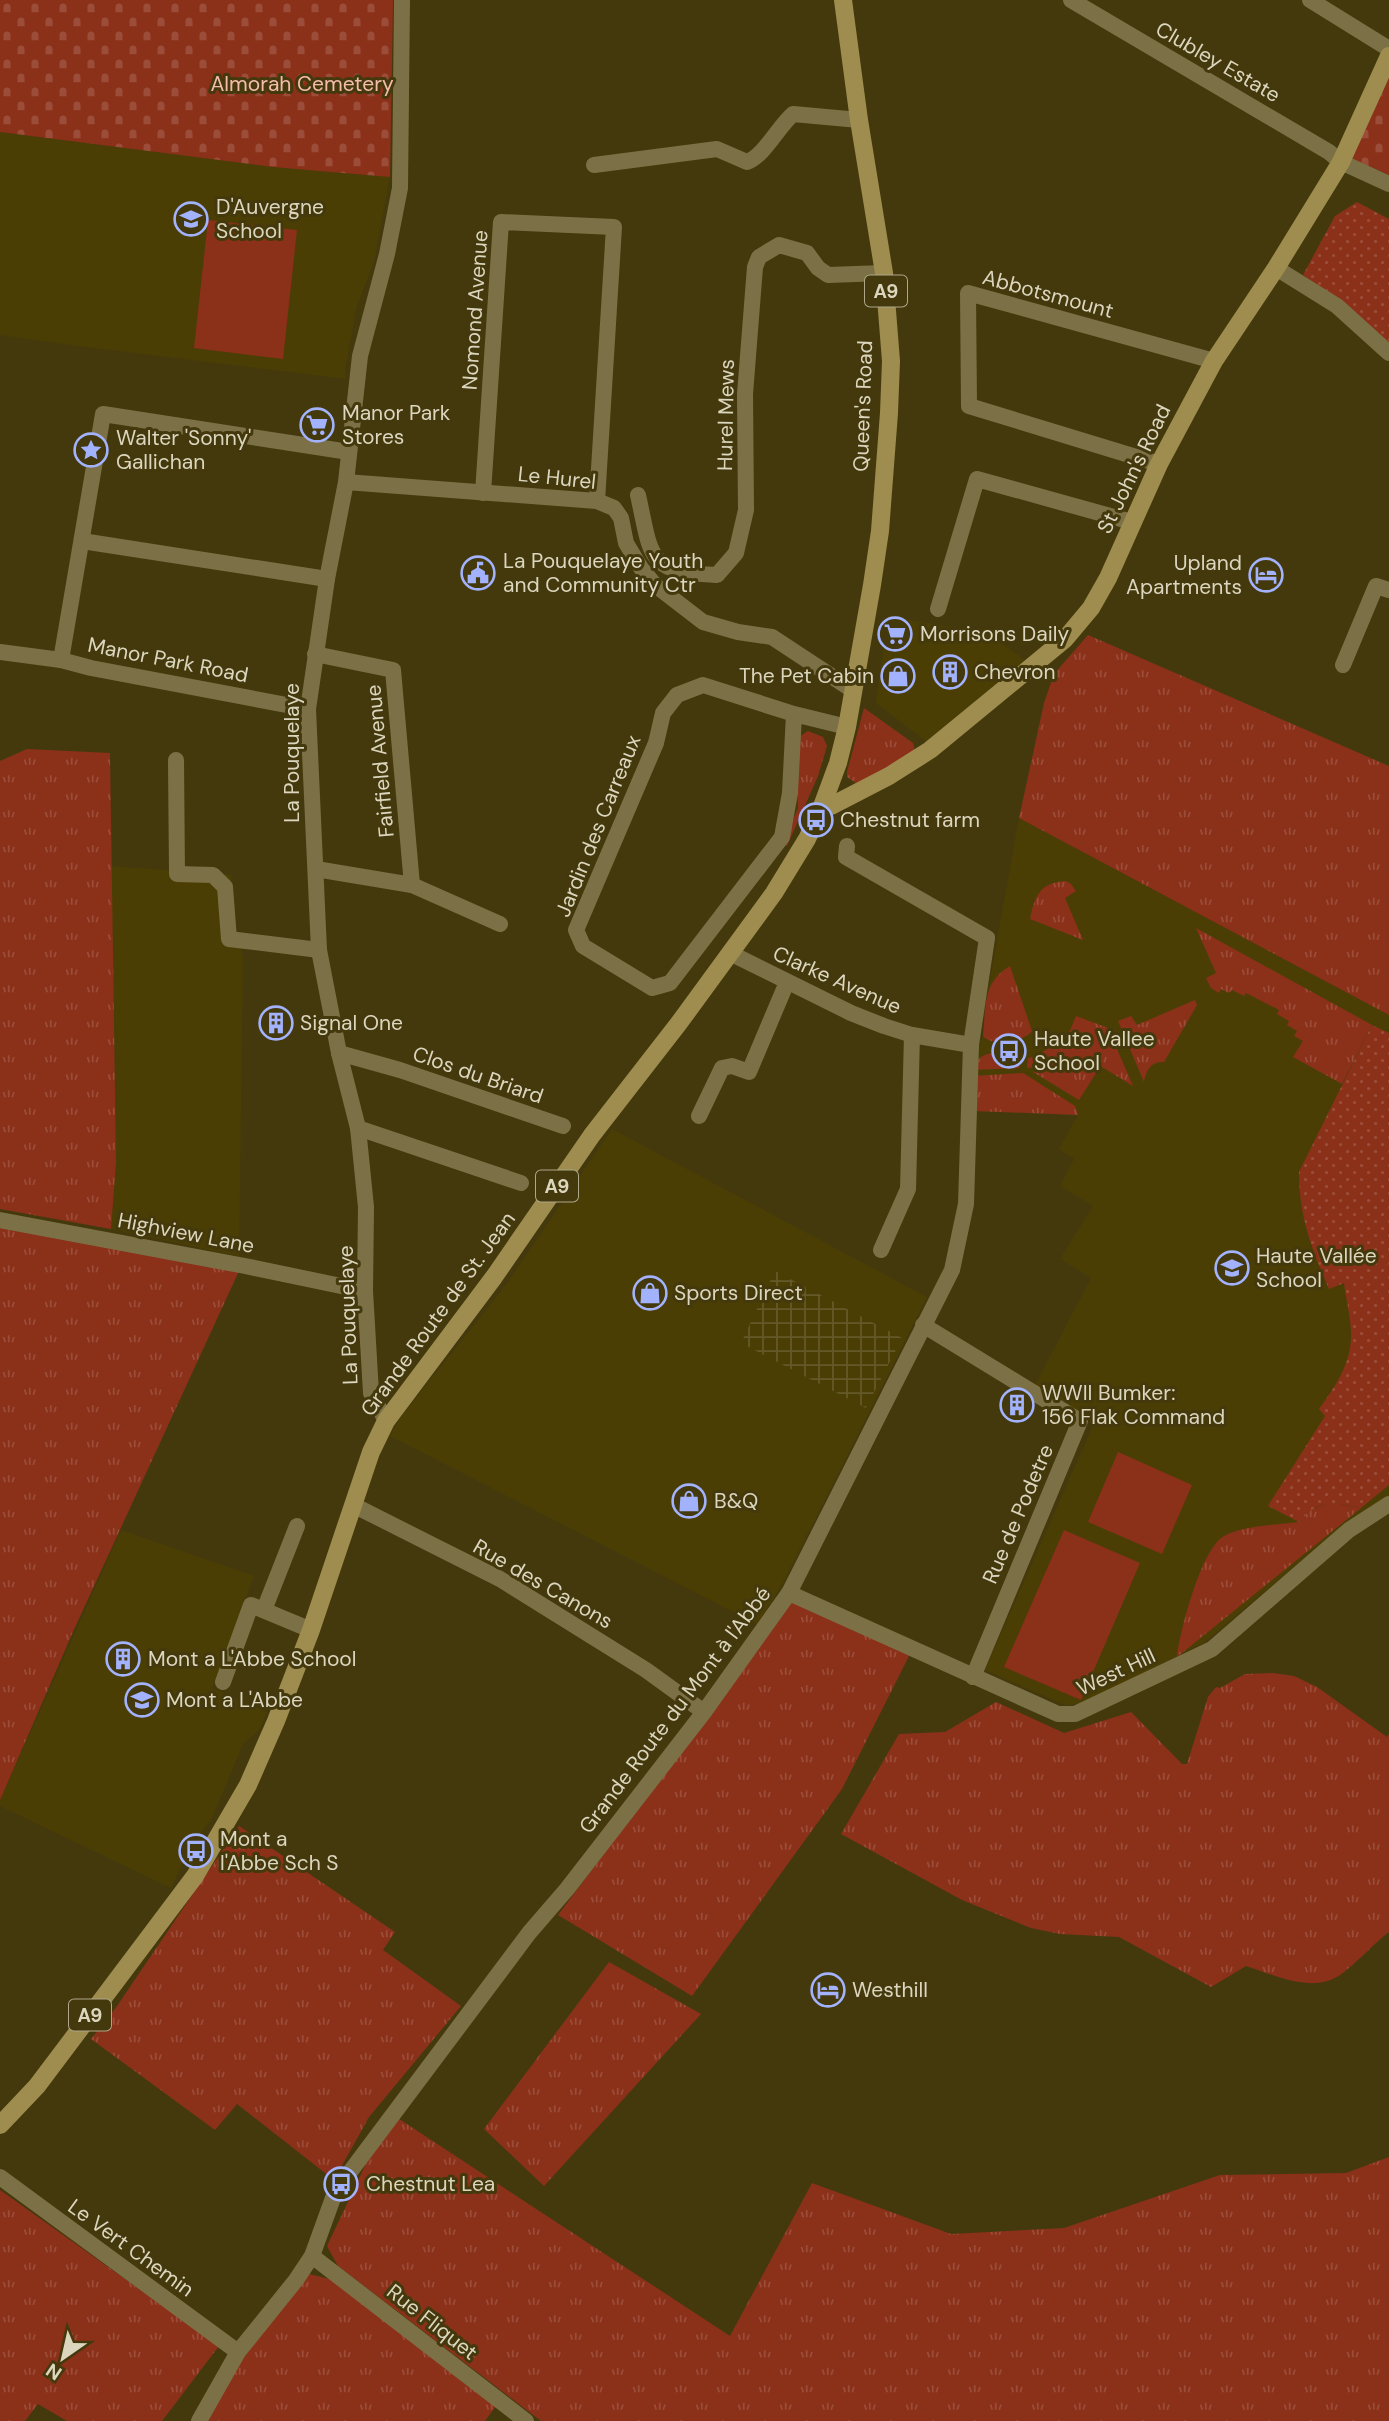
<svg xmlns="http://www.w3.org/2000/svg" width="1389" height="2421" font-family="'DM Sans',sans-serif">
	<defs>
		<pattern id="industrial-grid" width="8" height="8" patternUnits="userSpaceOnUse" patternTransform="scale(1.75)"><rect width="8" height="8" fill="#4b3e05"/><path d="M0 4h8M4 0v8" fill="none" stroke="#645928"/></pattern>
		<pattern id="grass-tufts" width="24" height="20" patternUnits="userSpaceOnUse" patternTransform="scale(1.75)"><rect width="24" height="20" fill="#8b3019"/><path d="M3 7l-1-3M5 7V3M7 7l1-3M15 17l-1-3M17 17v-4M19 17l1-3" fill="none" stroke="#9b4d39"/></pattern>
		<pattern id="cemetery-stones" width="16" height="16" patternUnits="userSpaceOnUse" patternTransform="scale(1.75)"><rect width="16" height="16" fill="#8b3019"/><path d="M2 7V4a2 2 0 0 1 4 0v3zM10 15v-3a2 2 0 0 1 4 0v3z" fill="#9b4d39"/></pattern>
		<pattern id="park-dots" width="8" height="8" patternUnits="userSpaceOnUse" patternTransform="scale(1.75)"><rect width="8" height="8" fill="#8b3019"/><path d="M2 2h.1M6 6h.1" fill="none" stroke="#9b4d39" stroke-width="1.8" stroke-linecap="round"/></pattern>
	</defs>
	<rect width="100%" height="100%" fill="#44390d"/>
	<!-- built -->
	<g fill="#4b3e05">
		<path d="M0,132l273,35 117,10 -16,84 -18,48 -11,61 1,9 -276,-34 -70,-10z"/>
		<path d="M306,410l25,4 -5,30 -23,-3z"/>
		<path d="M888,616l57,10 37,3 43,31 -99,81 -50,-38z"/>
		<path d="M1019,818l370,197v481l-80,58 -104,88 -121,61 -19,2 -80,-35 110,-249 -60,-36 56,-107 -31,-19 33,-53 -33,-20 14,-27 -15,-10 19,-34 -104,-4 -2,-41 11,-34 5,-45z"/>
		<path d="M111,866l120,9 5,54 7,30 -4,297 -128,-27 5,-67z"/>
		<path d="M612,1129l315,168 -144,286 -26,41 -367,-188 11,-19 105,-132z"/>
		<path d="M121,1530l133,46 -42,112 55,24 -8,18 -16,14 -32,76 -21,27 -19,41 -171,-82v-6z"/>
	</g>
	<!-- industrial -->
	<path fill="url(#industrial-grid)" d="M775,1271l127,67 -36,70 -125,-65z"/>
	<!-- grass -->
	<g fill="url(#grass-tufts)">
		<path d="M1088,635l301,131v249l-370,-197 25,-115 10,-29z"/>
		<path d="M864,708l49,35 2,8 -44,27 -15,5 -9,-6v-5z"/>
		<path d="M808,731l15,6 4,9 -9,30 -31,70 -4,-2 15,-36 -2,-69z"/>
		<path d="M27,749l83,4 6,409 -5,67 -111,-20v-448z"/>
		<path d="M1066,881l5,3 5,7 -11,7 18,42 -53,-21c5,-23 9,-36 36,-38z"/>
		<path d="M1196,928l176,97 -30,59 -49,-27 10,-16 -9,-5 3,-5 -10,-6 2,-4 -12,-7 2,-4 -33,-17 -2,3 -12,-6 -3,3 -8,-4 -2,4 -8,-5 -5,-10 10,-5z"/>
		<path d="M1010,966l22,65c-8,11 -40,16 -49,5 3,-28 -1,-54 27,-70z"/>
		<path d="M1195,1000l2,5 -33,57c-13,-1 -18,8 -20,20l-26,-61 13,-5 6,9z"/>
		<path d="M1076,1016l32,12 25,58 -39,-24 -67,6 1,-10 9,-2 32,-23z"/>
		<path d="M1003,1052l17,7 -1,9 -47,2c8,-16 14,-17 31,-18z"/>
		<path d="M1092,1069l4,4 -17,27 -46,-28z"/>
		<path d="M1023,1073l52,33 3,9 -104,-4 -1,-35z"/>
		<path d="M0,1223l239,48 -167,363 -72,166z"/>
		<path d="M1330,1502l31,6 -184,149c3,-26 24,-108 47,-121 21,-11 52,-11 75,-14l9,-11z"/>
		<path d="M792,1602l118,52 -68,135 -150,207 -134,-81z"/>
		<path d="M1273,1673l21,3 23,11 70,50 2,-3v198c-17,13 -32,31 -49,43 -28,19 -66,0 -94,-9l-35,21 -92,-50 -59,-3 -29,-6 -69,-28 -121,-66 58,-100 46,-2 51,-30 68,31 67,-21 51,52h5l21,-67 8,-10 4,1 25,-14z"/>
		<path d="M239,1826l156,106 -12,18 78,56 -92,111 -35,63 -97,-76 -22,26 -124,-91 26,-33z"/>
		<path d="M609,1962l92,52 -157,172 -60,-57z"/>
		<path d="M390,2113l340,223 82,-153 139,51 113,-6 156,-53 126,-2 43,-16v264h-848l-203,-155 -11,-20z"/>
		<path d="M0,2190l219,156 -57,75h-95l-29,-17 -13,17h-25z"/>
		<path d="M309,2274l25,6 162,126 -11,15h-279l35,-60z"/>
	</g>
	<!-- cemetery -->
	<g fill="url(#cemetery-stones)">
		<path d="M0,0h393l-3,177 -117,-10 -273,-35z"/>
		<path d="M1389,77v98l-37,-16z"/>
	</g>
	<!-- park -->
	<g fill="url(#park-dots)">
		<path d="M1357,202l32,17v127l-41,-40 -45,-31 32,-59z"/>
		<path d="M1372,1025l17,8v452l-28,23c-28,-6 -42,-10 -62,14l-31,-16 57,-90 -6,-7c15,-21 31,-43 32,-71 1,-17 -5,-38 -7,-55l-15,6c-17,-40 -30,-72 -30,-117z"/>
	</g>
	<!-- pitch -->
	<g fill="#8b3019">
		<path d="M208,220l89,10 -14,129 -89,-11z"/>
		<path d="M1118,1452l74,33 -30,69 -74,-32z"/>
		<path d="M1064,1530l76,33 -59,137 -77,-33z"/>
	</g>
	<g fill="none" stroke-linecap="round" stroke-linejoin="round">
		<!-- minor -->
		<g stroke="#7c7146" stroke-width="16">
			<path d="M1071,0l258,152 12,10 48,22"/>
			<path d="M1310,0l79,49"/>
			<path d="M594,165l123,-16 30,13c17,-6 31,-35 46,-48l66,6"/>
			<path d="M1276,268l61,38 52,47"/>
			<path d="M1159,464l-190,-58 -1,-113 246,68"/>
			<path d="M346,482l251,19 17,7 7,10 5,25 15,25 14,17 48,37 35,10 34,5 82,54"/>
			<path d="M483,493l18,-271 113,5 -17,274"/>
			<path d="M638,495c14,63 8,77 79,80l19,-22 10,-43 -1,-116 10,-127 4,-10 20,-12 28,8 11,15 10,7 56,-2"/>
			<path d="M82,541l245,38"/>
			<path d="M938,609l39,-130 155,43"/>
			<path d="M0,652l61,8 30,8 217,41"/>
			<path d="M315,654l78,16 19,215"/>
			<path d="M61,660l42,-246 246,38"/>
			<path d="M1343,665l33,-79 13,4"/>
			<path d="M794,714l-4,79 -8,44 -112,146 -18,5 -69,-42 -7,-16 80,-187 7,-30 14,-18 26,-10 91,29 53,13"/>
			<path d="M176,760l1,114 36,1 12,12 4,52 90,11"/>
			<path d="M316,869l96,16 88,39"/>
			<path d="M730,953l121,60 33,13 28,9 59,10"/>
			<path d="M339,1053l61,17 163,56"/>
			<path d="M699,1116l23,-48 10,-2 17,6 38,-90"/>
			<path d="M358,1128l163,55"/>
			<path d="M0,1220l245,46 120,25"/>
			<path d="M881,1250l27,-61 4,-154"/>
			<path d="M923,1325l157,96 -107,256"/>
			<path d="M386,1421l-15,-28 -6,-102 1,-84 -8,-79 -19,-75 -20,-103 -11,-241 19,-130 19,-97 14,-126 27,-102 13,-66 2,-188"/>
			<path d="M353,1505l147,74 146,91 58,42"/>
			<path d="M789,1593l269,121h17l137,-65 137,-119 40,-26"/>
			<path d="M264,1610l33,-84"/>
			<path d="M223,1682l28,-77 60,25"/>
			<path d="M0,2177l238,175"/>
			<path d="M312,2256l214,165"/>
			<path d="M199,2421l39,-69 58,-72 16,-24 21,-58 8,-14 188,-251 38,-44 137,-177 85,-119 163,-323 14,-66 5,-159 16,-107 -141,-81 1,-11"/>
		</g>
		<!-- major -->
		<g stroke="#9e8d4e" stroke-width="18">
			<path d="M821,809l10,-3 58,-30 41,-26 135,-111 26,-31 17,-30 51,-114 55,-103 62,-93 65,-106 48,-106"/>
			<path d="M0,2125l37,-39 158,-210 53,-91 28,-64 35,-91 60,-178 15,-31 108,-144 98,-142 87,-112 95,-130 33,-54 14,-30 17,-46 9,-36 25,-142 8,-54 9,-118 2,-52 -7,-88 -25,-153 -16,-120"/>
		</g>
	</g>
	<!-- icons -->
	<defs>
		<symbol id="school-ring" viewBox="-11 -11 22 22"><circle r="9.5" fill="#44390d" stroke="#a3b2fd" stroke-width="1.5"/><path d="M0-5L7-2L0 1L-7-2ZM-4 1L0 2.5L4 1V4Q0 6-4 4Z" fill="#a3b2fd"/></symbol>
		<symbol id="supermarket-ring" viewBox="-11 -11 22 22"><circle r="9.5" fill="#44390d" stroke="#a3b2fd" stroke-width="1.5"/><path d="M-6-5.5h2.5l.6 2H6L4.5 2H-2.5L-4.4-4H-6ZM-1.5 3.2a1.3 1.3 0 1 0 .1 0ZM3 3.2a1.3 1.3 0 1 0 .1 0Z" fill="#a3b2fd"/></symbol>
		<symbol id="sight-ring" viewBox="-11 -11 22 22"><circle r="9.5" fill="#44390d" stroke="#a3b2fd" stroke-width="1.5"/><path d="M0-6L1.8-2.2L6-1.7L2.9 1.2L3.7 5.4L0 3.3L-3.7 5.4L-2.9 1.2L-6-1.7L-1.8-2.2Z" fill="#a3b2fd"/></symbol>
		<symbol id="civic-ring" viewBox="-11 -11 22 22"><circle r="9.5" fill="#44390d" stroke="#a3b2fd" stroke-width="1.5"/><path d="M-.6-6.5H3V-4.5H.6V-3L4-1V1h2V6H-6V1h2V-1L-.6-3ZM-1.2 2.5V6h2.4V2.5Z" fill="#a3b2fd"/></symbol>
		<symbol id="hotel-ring" viewBox="-11 -11 22 22"><circle r="9.5" fill="#44390d" stroke="#a3b2fd" stroke-width="1.5"/><path d="M-6-4.5h1.5V1H6V5H4.5V3h-9V5H-6ZM-4 0a1.8 1.8 0 1 1 3.6 0ZM.5 0V-2.5h3Q6-2.5 6 0Z" fill="#a3b2fd"/></symbol>
		<symbol id="building-ring" viewBox="-11 -11 22 22"><circle r="9.5" fill="#44390d" stroke="#a3b2fd" stroke-width="1.5"/><path d="M-4-6H4V6H1V3H-1V6H-4ZM-2.5-4.3h1.7v1.8h-1.7ZM.8-4.3h1.7v1.8H.8ZM-2.5-1h1.7V.8h-1.7ZM.8-1h1.7V.8H.8Z" fill="#a3b2fd"/></symbol>
		<symbol id="shop-ring" viewBox="-11 -11 22 22"><circle r="9.5" fill="#44390d" stroke="#a3b2fd" stroke-width="1.5"/><path d="M-5-2.5h2.3a2.7 3.5 0 0 1 5.4 0H5L5.5 6h-11ZM-1.5-2.5h3a1.5 2.3 0 0 0-3 0Z" fill="#a3b2fd"/></symbol>
		<symbol id="bus-ring" viewBox="-11 -11 22 22"><circle r="9.5" fill="#44390d" stroke="#a3b2fd" stroke-width="1.5"/><path d="M-5-6H5V4H4V6H2V4H-2V6H-4V4H-5ZM-3.5-4V0h7V-4ZM-3.5 1.2v1.5H-2V1.2ZM2 1.2v1.5H3.5V1.2Z" fill="#a3b2fd"/></symbol>
	</defs>
	<g fill-rule="evenodd">
		<use href="#school-ring" x="172" y="200" width="38" height="38"/>
		<use href="#supermarket-ring" x="298" y="406" width="38" height="38"/>
		<use href="#sight-ring" x="72" y="431" width="38" height="38"/>
		<use href="#civic-ring" x="459" y="554" width="38" height="38"/>
		<use href="#hotel-ring" x="1247" y="556" width="38" height="38"/>
		<use href="#supermarket-ring" x="876" y="615" width="38" height="38"/>
		<use href="#building-ring" x="931" y="653" width="38" height="38"/>
		<use href="#shop-ring" x="879" y="657" width="38" height="38"/>
		<use href="#bus-ring" x="797" y="801" width="38" height="38"/>
		<use href="#building-ring" x="257" y="1004" width="38" height="38"/>
		<use href="#bus-ring" x="990" y="1032" width="38" height="38"/>
		<use href="#school-ring" x="1213" y="1249" width="38" height="38"/>
		<use href="#shop-ring" x="631" y="1274" width="38" height="38"/>
		<use href="#building-ring" x="998" y="1386" width="38" height="38"/>
		<use href="#shop-ring" x="670" y="1482" width="38" height="38"/>
		<use href="#building-ring" x="104" y="1640" width="38" height="38"/>
		<use href="#school-ring" x="123" y="1681" width="38" height="38"/>
		<use href="#bus-ring" x="177" y="1832" width="38" height="38"/>
		<use href="#hotel-ring" x="809" y="1971" width="38" height="38"/>
		<use href="#bus-ring" x="322" y="2165" width="38" height="38"/>
	</g>
	<g text-anchor="middle" dominant-baseline="central" stroke-width="6" stroke-linejoin="round" paint-order="stroke">
		<!-- shield labels -->
		<g fill="#44390d" stroke="#aea78a" stroke-width="2">
			<rect x="865" y="275.5" width="42" height="31" rx="5"/>
			<rect x="536" y="1170.5" width="42" height="31" rx="5"/>
			<rect x="69" y="1999.5" width="42" height="31" rx="5"/>
		</g>
		<g font-size="19" font-weight="bold" fill="#dcd6bf">
			<text x="886" y="291">A9</text>
			<text x="557" y="1186">A9</text>
			<text x="90" y="2015">A9</text>
		</g>
		<!-- street labels -->
		<g font-size="21" fill="#dcd6bf" stroke="#44390d">
			<text transform="translate(1218 62) rotate(30)">Clubley Estate</text>
			<text transform="translate(1048 294) rotate(15)">Abbotsmount</text>
			<text transform="translate(475 310) rotate(-86)">Nomond Avenue</text>
			<text transform="translate(863 406) rotate(-88)">Queen's Road</text>
			<text transform="translate(726 415) rotate(-89)">Hurel Mews</text>
			<text transform="translate(1134 469) rotate(-64)">St John's Road</text>
			<text transform="translate(557 478) rotate(6)">Le Hurel</text>
			<text transform="translate(168 660) rotate(11)">Manor Park Road</text>
			<text transform="translate(292 753) rotate(-90)">La Pouquelaye</text>
			<text transform="translate(380 761) rotate(-95)">Fairfield Avenue</text>
			<text transform="translate(598 826) rotate(-68)">Jardin des Carreaux</text>
			<text transform="translate(837 980) rotate(24)">Clarke Avenue</text>
			<text transform="translate(478 1075) rotate(19)">Clos du Briard</text>
			<text transform="translate(186 1233) rotate(11)">Highview Lane</text>
			<text transform="translate(438 1314) rotate(-54)">Grande Route de St. Jean</text>
			<text transform="translate(348 1315) rotate(-92)">La Pouquelaye</text>
			<text transform="translate(1018 1514) rotate(-67)">Rue de Podetre</text>
			<text transform="translate(543 1584) rotate(30)">Rue des Canons</text>
			<text transform="translate(1116 1672) rotate(-25)">West Hill</text>
			<text transform="translate(675 1710) rotate(-53)">Grande Route du Mont à l'Abbé</text>
			<text transform="translate(131 2248) rotate(36)">Le Vert Chemin</text>
			<text transform="translate(432 2322) rotate(38)">Rue Fliquet</text>
		</g>
		<!-- park labels -->
		<g font-size="21" fill="#f4bcad" stroke="#44390d">
			<text x="302" y="84">Almorah Cemetery</text>
		</g>
		<!-- poi labels -->
		<g font-size="21" fill="#dcd6bf" stroke="#44390d" text-anchor="start">
			<text x="216" y="207">D'Auvergne<tspan x="216" dy="24">School</tspan></text>
			<text x="342" y="413">Manor Park<tspan x="342" dy="24">Stores</tspan></text>
			<text x="116" y="438">Walter 'Sonny'<tspan x="116" dy="24">Gallichan</tspan></text>
			<text x="503" y="561">La Pouquelaye Youth<tspan x="503" dy="24">and Community Ctr</tspan></text>
			<text x="1242" y="563" text-anchor="end">Upland<tspan x="1242" dy="24">Apartments</tspan></text>
			<text x="920" y="634">Morrisons Daily</text>
			<text x="974" y="672">Chevron</text>
			<text x="874" y="676" text-anchor="end">The Pet Cabin</text>
			<text x="840" y="820">Chestnut farm</text>
			<text x="300" y="1023">Signal One</text>
			<text x="1034" y="1039">Haute Vallee<tspan x="1034" dy="24">School</tspan></text>
			<text x="1256" y="1256">Haute Vallée<tspan x="1256" dy="24">School</tspan></text>
			<text x="674" y="1293">Sports Direct</text>
			<text x="1042" y="1393">WWII Bumker:<tspan x="1042" dy="24">156 Flak Command</tspan></text>
			<text x="714" y="1501">B&amp;Q</text>
			<text x="148" y="1659">Mont a L'Abbe School</text>
			<text x="166" y="1700">Mont a L'Abbe</text>
			<text x="220" y="1839">Mont a<tspan x="220" dy="24">l'Abbe Sch S</tspan></text>
			<text x="852" y="1990">Westhill</text>
			<text x="366" y="2184">Chestnut Lea</text>
		</g>
	</g>
	<!-- north arrow -->
	<g transform="translate(63 2358) rotate(214)" stroke="#44390d" stroke-width="5" paint-order="stroke">
	<path d="M0-5L12 26L0 18L-12 26Z" fill="#dcd6bf"/>
	<text y="-10" font-size="19" font-weight="bold" text-anchor="middle" fill="#dcd6bf">N</text>
	</g>
</svg>
